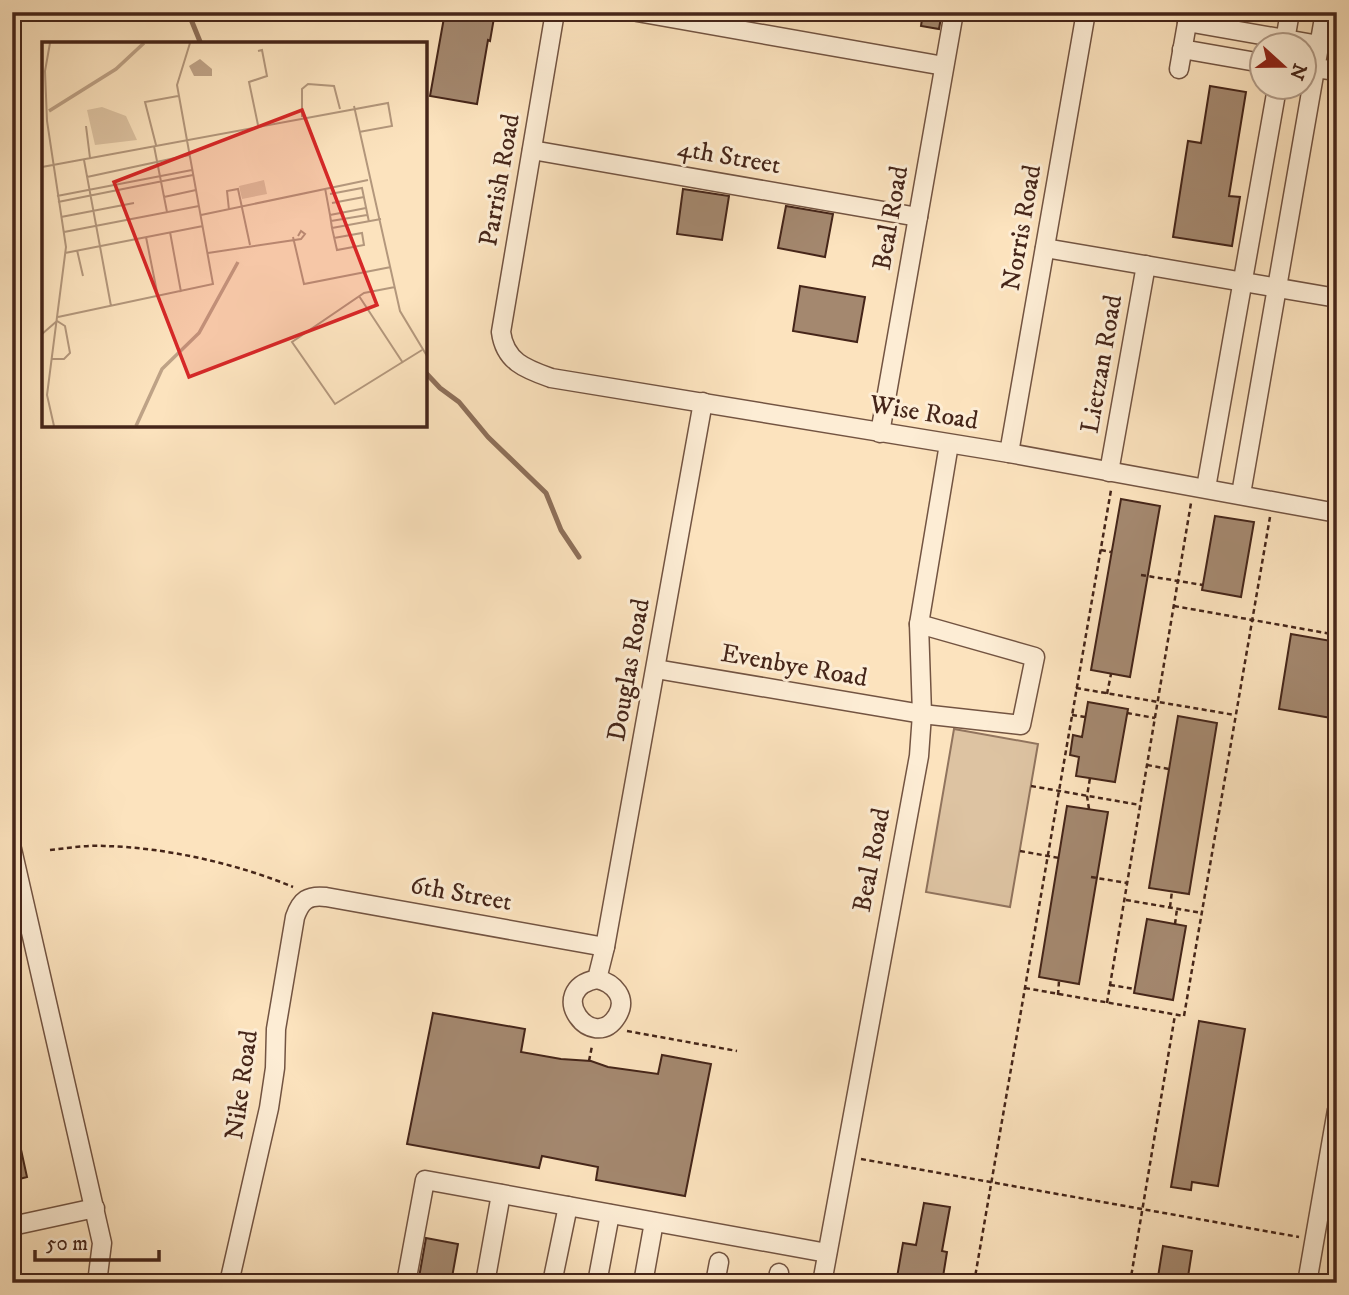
<svg xmlns="http://www.w3.org/2000/svg" width="1349" height="1295" font-family="'IM FELL DW Pica',serif">
	<rect width="100%" height="100%" fill="#fce3be"/>
	<filter id="stains"><feTurbulence type="fractalNoise" baseFrequency=".00286" numOctaves="4"/><feColorMatrix values="0 0 0 0 .2 0 0 0 0 .09 0 0 0 0 .02 0 0 0 .5 -.17"/></filter>
	<radialGradient id="worn" r=".72"><stop offset=".6" stop-color="#630" stop-opacity="0"/><stop offset="1" stop-color="#630" stop-opacity=".3"/></radialGradient>
	<!-- green -->
	<path fill="#ddc3a2" stroke="#91745e" stroke-width="2" d="M954,729l84,15 -28,163 -84,-15z"/>
	<g fill="none" stroke-linecap="round" stroke-linejoin="round">
		<!-- stream -->
		<g stroke="#8e705a" stroke-width="5">
			<path d="M188,12l13,32"/>
			<path d="M425,372l15,16 19,14 29,35 58,56 15,37 18,27"/>
		</g>
	</g>
	<!-- building -->
	<g fill="#a4886f" stroke="#452519" stroke-width="2">
		<path d="M445,12h50l-5,29 -2,-1 -11,64 -47,-8z"/>
		<path d="M923,12h19l-3,17 -18,-3z"/>
		<path d="M1210,86l36,6 -17,104 11,1 -8,49 -59,-9 15,-96 13,2z"/>
		<path d="M683,189l46,7 -7,44 -45,-6z"/>
		<path d="M786,206l47,8 -8,43 -47,-9z"/>
		<path d="M800,286l65,11 -8,45 -64,-11z"/>
		<path d="M1121,499l39,7 -30,171 -39,-7z"/>
		<path d="M1215,516l39,6 -13,75 -39,-7z"/>
		<path d="M1291,634l46,8v77l-58,-10z"/>
		<path d="M1088,702l40,7 -13,73 -39,-6 3,-19 -9,-2 3,-20 9,2z"/>
		<path d="M1178,716l39,7 -28,171 -40,-6z"/>
		<path d="M1067,806l41,6 -29,172 -40,-7z"/>
		<path d="M1147,919l39,7 -13,74 -39,-7z"/>
		<path d="M433,1013l92,16 -4,23 40,7 30,2 17,6 50,7 4,-19 49,9 -26,132 -89,-16 2,-13 -56,-11 -3,12 -132,-24z"/>
		<path d="M1199,1021l46,8 -27,157 -26,-4 -1,8 -20,-3z"/>
		<path d="M18,1136l9,41 -15,4v-44z"/>
		<path d="M924,1203l26,4 -8,44 5,1 -5,31h-46l7,-40 13,2z"/>
		<path d="M426,1238l32,6 -7,39h-33z"/>
		<path d="M1163,1246l29,5 -5,32h-30z"/>
	</g>
	<g fill="none" stroke-linecap="round" stroke-linejoin="round">
		<defs>
			<g id="minor">
				<path d="M555,12l-54,320c4,30 25,37 50,46l458,75 328,60"/>
				<path d="M637,12l307,54"/>
				<path d="M1187,22l132,23"/>
				<path d="M1284,46l6,-34"/>
				<path d="M1182,49l80,14"/>
				<path d="M1315,68l22,3"/>
				<path d="M1179,69l10,-57"/>
				<path d="M532,150l386,67"/>
				<path d="M1045,248l292,50"/>
				<path d="M880,433l74,-421"/>
				<path d="M1009,453l77,-441"/>
				<path d="M1109,472l37,-207"/>
				<path d="M1206,488l71,-400"/>
				<path d="M1241,494l84,-482"/>
				<path d="M656,669l266,45 99,11 14,-68 -116,-33"/>
				<path d="M12,849l90,394 -5,40"/>
				<path d="M597,979c17,4 31,19 20,37 -24,39 -74,-26 -20,-37l8,-32 98,-545"/>
				<path d="M12,1226l83,-18"/>
				<path d="M229,1283l40,-175 6,-40 1,-39 19,-112c6,-17 13,-22 31,-20l279,50"/>
				<path d="M406,1283l19,-103 402,73"/>
				<path d="M485,1283l16,-89"/>
				<path d="M552,1283l16,-77"/>
				<path d="M597,1283l13,-69"/>
				<path d="M643,1283l11,-61"/>
				<path d="M715,1283l4,-21"/>
				<path d="M777,1283l2,-10"/>
				<path d="M822,1283l97,-527 3,-42 -3,-90 30,-180"/>
				<path d="M1307,1283l30,-173"/>
			</g>
		</defs>
		<!-- minor casing -->
		<use href="#minor" stroke="#735442" stroke-width="21"/>
		<!-- path -->
		<g stroke="#452519" stroke-width="2.5" stroke-dasharray="5 3.5" stroke-linecap="butt">
			<path d="M1101,550l10,2"/>
			<path d="M1141,575l62,10"/>
			<path d="M1174,606l163,29"/>
			<path d="M1076,688l159,27"/>
			<path d="M1107,694l4,-20"/>
			<path d="M1127,713l28,5"/>
			<path d="M1072,715l13,2"/>
			<path d="M1147,765l22,4"/>
			<path d="M1031,786l109,19"/>
			<path d="M1089,809l-2,-13 3,-18"/>
			<path d="M50,850c18,-2 36,-5 54,-4 59,1 135,18 189,41"/>
			<path d="M1020,851l39,7"/>
			<path d="M1091,877l36,6"/>
			<path d="M1126,900l76,13"/>
			<path d="M1170,907l2,-16"/>
			<path d="M1175,924l2,-15"/>
			<path d="M1110,985l25,4"/>
			<path d="M1025,988l159,28 86,-499"/>
			<path d="M1058,995l1,-14"/>
			<path d="M1107,1003l84,-500"/>
			<path d="M627,1031l110,20"/>
			<path d="M589,1061l3,-15"/>
			<path d="M861,1159l438,78"/>
			<path d="M974,1283l137,-793"/>
			<path d="M1130,1283l45,-268"/>
		</g>
		<!-- minor -->
		<use href="#minor" stroke="#fdedd5" stroke-width="18"/>
	</g>
	<g text-anchor="middle" dominant-baseline="central" stroke-width="6" stroke-linejoin="round" paint-order="stroke">
		<!-- street labels -->
		<g font-size="26" fill="#452519" stroke="#fdedd5">
			<text transform="translate(729 157) rotate(10)">4th Street</text>
			<text transform="translate(500 180) rotate(-80)">Parrish Road</text>
			<text transform="translate(891 218) rotate(-80)">Beal Road</text>
			<text transform="translate(1022 228) rotate(-80)">Norris Road</text>
			<text transform="translate(1102 364) rotate(-80)">Lietzan Road</text>
			<text transform="translate(924 413) rotate(9)">Wise Road</text>
			<text transform="translate(794 666) rotate(10)">Evenbye Road</text>
			<text transform="translate(629 670) rotate(-80)">Douglas Road</text>
			<text transform="translate(872 860) rotate(-79)">Beal Road</text>
			<text transform="translate(461 894) rotate(10)">6th Street</text>
			<text transform="translate(242 1085) rotate(-82)">Nike Road</text>
		</g>
	</g>
	<!-- overview -->
	<g transform="translate(42 42)">
		<rect width="385" height="385" fill="#fce3be"/>
		<path d="M60,65l24,9 11,24 -42,5 -8,-35zM222,138l3,14 -25,5 -3,-13z" fill="#ddc3a2"/>
		<path d="M158,17l12,10v7h-18l-5,-10z" fill="#bea286"/>
		<path fill="none" stroke="#bea286" stroke-width="3.5" d="M7,69l67,-42 28,-26M94,384l26,-57 37,-36 39,-71"/>
		<path fill="none" stroke="#b3977c" stroke-width="2" d="M8,1l-5,28 2,50 19,126 -19,148 7,31M312,64l46,205 27,45M260,75v-28l6,-5 26,2 6,23M216,83l-9,-43 18,-6 -5,-26 -4,1M44,84l4,32M114,103l-11,-43 33,-6M112,104l13,66M42,118l27,146M0,125l346,-64 4,23 -33,6M45,135l102,-22M283,146l5,27 2,13 5,22 27,-5 -2,-12 -28,5M288,152l32,-6 7,34M15,154l135,-26M122,155l32,-7M16,160l135,-27M290,161l32,-6M187,168l-2,-19 11,-2 12,56M159,173l167,-35M288,173l36,-7M19,175l73,-14M289,179l36,-6M290,186l49,-9M22,190l135,-26M128,190l11,60M104,195l12,60M251,195l11,47 87,-17M35,208l6,26M23,211l138,-27M166,211l93,-14 4,-5 -4,-3 -3,5M353,245l-31,6 -72,49 43,62 87,-54M317,254l44,67M16,275l155,-33 -36,-199 13,-42M0,292l15,-13 8,5 5,27 -6,6h-12"/>
		<path fill="#d62828" fill-opacity="0.15" stroke="#d62828" stroke-width="3.5" d="M260,68l75,195 -188,72 -75,-195z"/>
		<rect width="385" height="385" fill="none" stroke="#452519" stroke-width="3.5"/>
	</g>
	<!-- margin -->
	<rect width="1349" height="1295" fill="none" stroke="#fce3be" stroke-width="42"/>
	<rect x="14" y="14" width="1321" height="1267" fill="none" stroke="#452519" stroke-width="3.5"/>
	<rect x="21" y="21" width="1307" height="1253" fill="none" stroke="#452519" stroke-width="2"/>
	<!-- north arrow -->
	<g transform="translate(1283 66) rotate(111)"><circle r="33" fill="#fdedd5" stroke="#b39d8a" stroke-width="2"/>
	<path d="M0-5L12 26L0 18L-12 26Z" fill="#8f2418"/>
	<text y="-10" font-size="19" font-weight="bold" text-anchor="middle" fill="#452519">N</text>
	</g>
	<!-- scale -->
	<path d="M35 1250v10h124v-10" fill="none" stroke="#452519" stroke-width="3.5"/>
	<text x="46" y="1250" font-size="21" fill="#452519" stroke="#fdedd5" stroke-width="5" paint-order="stroke">50 m</text>
	<rect width="100%" height="100%" filter="url(#stains)"/>
	<rect width="100%" height="100%" fill="url(#worn)"/>
</svg>
